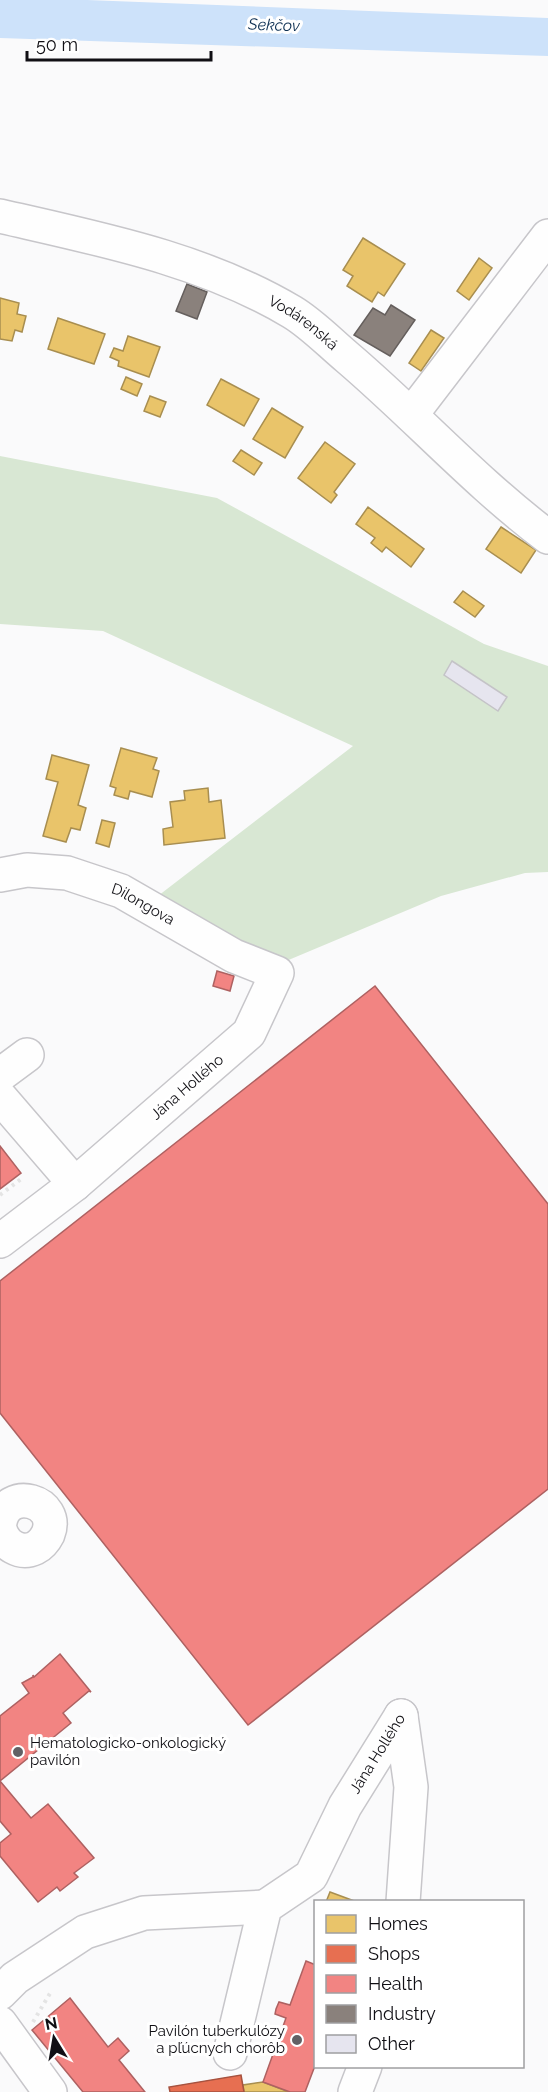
<svg xmlns="http://www.w3.org/2000/svg" width="548" height="2092" font-family="Raleway,sans-serif">
	<rect width="100%" height="100%" fill="#fafafb"/>
	<!-- green -->
	<path fill="#d8e7d3" d="M0,456l217,42 267,146 64,22v206l-23,1 -84,23 -162,68 -125,-65 199,-153 -250,-115 -103,-7z"/>
	<!-- water -->
	<path fill="#cde2fa" d="M0,0h87l461,18v38l-548,-18z"/>
	<!-- homes -->
	<g fill="#e9c46a" stroke="#a88e50" stroke-width="1.5">
		<path d="M363,238l42,26 -21,32 -6,-4 -6,10 -25,-16 6,-10 -10,-6z"/>
		<path d="M479,258l13,10 -23,32 -12,-9z"/>
		<path d="M0,298l19,5 -2,11 9,2 -4,16 -7,-2 -3,11 -12,-2z"/>
		<path d="M58,318l47,16 -11,30 -46,-15z"/>
		<path d="M431,330l13,8 -23,33 -12,-8z"/>
		<path d="M128,336l32,11 -11,30 -31,-11 1,-5 -9,-4 4,-9 9,3z"/>
		<path d="M126,377l16,7 -5,12 -16,-7z"/>
		<path d="M221,379l38,20 -15,27 -37,-21z"/>
		<path d="M150,396l16,6 -6,15 -16,-6z"/>
		<path d="M272,408l31,19 -18,31 -32,-19z"/>
		<path d="M325,442l30,22 -21,28 3,3 -6,8 -33,-25z"/>
		<path d="M241,450l21,13 -8,12 -21,-14z"/>
		<path d="M368,507l56,42 -13,18 -25,-20 -4,5 -11,-9 4,-5 -19,-14z"/>
		<path d="M501,527l35,23 -15,23 -35,-24z"/>
		<path d="M463,591l21,15 -9,11 -21,-15z"/>
		<path d="M121,748l36,10 -4,11 6,2 -7,26 -22,-6 -2,8 -14,-4 2,-7 -6,-2z"/>
		<path d="M52,755l37,10 -11,40 8,3 -6,22 -9,-2 -5,14 -23,-6 15,-54 -12,-3z"/>
		<path d="M208,788l1,14 12,-2 4,38 -61,7 -1,-16 10,-2 -3,-25 15,-2 -1,-9z"/>
		<path d="M102,820l13,3 -6,24 -13,-4z"/>
		<path d="M330,1892l27,10h-31z"/>
		<path d="M263,2082l26,10h-45l-1,-7z"/>
	</g>
	<!-- shops -->
	<path fill="#e76f51" stroke="#a6523f" stroke-width="1.5" d="M241,2075l3,17h-74l-1,-5z"/>
	<!-- health -->
	<g fill="#f28482" stroke="#ae6161" stroke-width="1.5">
		<path d="M217,971l17,5 -4,15 -17,-5z"/>
		<path d="M375,986l173,218v285l-300,236 -248,-312v-132z"/>
		<path d="M0,1146l21,27 -21,16z"/>
		<path d="M60,1654l31,38 -2,-1 -26,22 8,10 -71,58 31,37 17,-14 46,54 -20,15 4,4 -18,14 -3,-4 -19,15 -38,-46v-13l11,-9 -11,-13v-105l29,-23 -7,-10 11,-6v-2l1,2z"/>
		<path d="M306,1961l10,4v98l-11,29h-15l-27,-10 23,-64 -11,-4 1,-5 3,-7 11,3z"/>
		<path d="M70,1998l38,49 10,-9 11,13 -10,9 26,32h-62l-51,-62z"/>
	</g>
	<!-- industry -->
	<g fill="#8a817c" stroke="#655f5d" stroke-width="1.5">
		<path d="M187,284l20,8 -10,27 -21,-8z"/>
		<path d="M391,305l24,15 -25,36 -36,-21 19,-27 12,7z"/>
	</g>
	<!-- building -->
	<path fill="#e6e5ef" stroke="#c4c3c7" stroke-width="1.5" d="M452,661l55,36 -9,14 -54,-36z"/>
	<g fill="none" stroke-linecap="round" stroke-linejoin="round">
		<defs>
			<g id="minor">
				<path id="s1" d="M0,216c100,23 203,43 292,96 20,12 38,31 56,46 68,58 128,125 200,179"/>
				<path d="M411,415l137,-179"/>
				<path id="s2" d="M0,875l27,-5 40,3 54,18 113,65 43,17 -28,60 -174,151 -75,57"/>
				<path d="M0,1075l27,-20"/>
				<path d="M0,1097l75,87"/>
				<path d="M0,1522c7,-37 61,-21 48,12 -3,6 -7,11 -13,14 -15,7 -31,-3 -35,-19"/>
				<path d="M401,1716l10,71 -8,115"/>
				<path d="M0,1993l15,-15 70,-46 59,-19 121,-6"/>
				<path d="M0,2023l50,69"/>
				<path id="s3" d="M230,2053l35,-146 46,-31 34,-70 56,-90"/>
				<path d="M355,2092l10,-26"/>
			</g>
		</defs>
		<!-- minor casing -->
		<use href="#minor" stroke="#c7c6ca" stroke-width="36"/>
		<!-- path -->
		<g stroke="#e4e4e4" stroke-width="4" stroke-dasharray="3 4.5" stroke-linecap="butt">
			<path d="M0,1195l21,-16"/>
			<path d="M33,2022l19,-32"/>
		</g>
		<!-- minor -->
		<use href="#minor" stroke="#fefefe" stroke-width="33"/>
	</g>
	<!-- markers -->
	<g fill="#626165" stroke="#fff" stroke-width="2">
		<circle cx="18" cy="1752" r="6"/>
		<circle cx="297" cy="2040" r="6"/>
	</g>
	<g text-anchor="middle" dominant-baseline="central" stroke-width="6" stroke-linejoin="round" paint-order="stroke">
		<!-- street labels -->
		<g font-size="15" fill="#100f14" stroke="#fff">
			<text stroke="none"><textPath href="#s1" startOffset="324">Vodárenská</textPath></text>
			<text stroke="none"><textPath href="#s2" startOffset="150">Dilongova</textPath></text>
			<text transform="translate(187 1087) rotate(-41)">Jána Hollého</text>
			<text stroke="none"><textPath href="#s3" startOffset="345">Jána Hollého</textPath></text>
		</g>
		<!-- poi labels -->
		<g font-size="15" fill="#100f14" stroke="#fff" text-anchor="start">
			<text x="30" y="1743">Hematologicko-onkologický<tspan x="30" dy="17">pavilón</tspan></text>
			<text x="285" y="2031" text-anchor="end">Pavilón tuberkulózy<tspan x="285" dy="17">a pľúcnych chorôb</tspan></text>
		</g>
		<!-- water labels -->
		<g font-size="16" font-style="italic" fill="#0a2d50" stroke="#fff">
			<text transform="translate(274 25) rotate(2)">Sekčov</text>
		</g>
	</g>
	<!-- legend -->
	<rect x="314" y="1900" width="210" height="168" fill="#ffffff" stroke="#9f9fa1" stroke-width="1.5"/>
	<rect x="326" y="1915" width="30" height="18" fill="#e9c46a" stroke="#9f9fa1" stroke-width="1.5"/>
	<text x="368" y="1930" font-size="18" fill="#100f14">Homes</text>
	<rect x="326" y="1945" width="30" height="18" fill="#e76f51" stroke="#9f9fa1" stroke-width="1.5"/>
	<text x="368" y="1960" font-size="18" fill="#100f14">Shops</text>
	<rect x="326" y="1975" width="30" height="18" fill="#f28482" stroke="#9f9fa1" stroke-width="1.5"/>
	<text x="368" y="1990" font-size="18" fill="#100f14">Health</text>
	<rect x="326" y="2005" width="30" height="18" fill="#8a817c" stroke="#9f9fa1" stroke-width="1.5"/>
	<text x="368" y="2020" font-size="18" fill="#100f14">Industry</text>
	<rect x="326" y="2035" width="30" height="18" fill="#e6e5ef" stroke="#9f9fa1" stroke-width="1.5"/>
	<text x="368" y="2050" font-size="18" fill="#100f14">Other</text>
	<!-- north arrow -->
	<g transform="translate(54 2038) rotate(349)" stroke="#ffffff" stroke-width="4.5" paint-order="stroke">
	<path d="M0-4.5L10 22L0 15L-10 22Z" fill="#100f14"/>
	<text y="-9" font-size="16" font-weight="bold" text-anchor="middle" fill="#100f14">N</text>
	</g>
	<!-- scale -->
	<path d="M27 51v9h184v-9" fill="none" stroke="#100f14" stroke-width="3"/>
	<text x="36" y="51" font-size="18" fill="#100f14" stroke="#ffffff" stroke-width="4.5" paint-order="stroke">50 m</text>
</svg>
